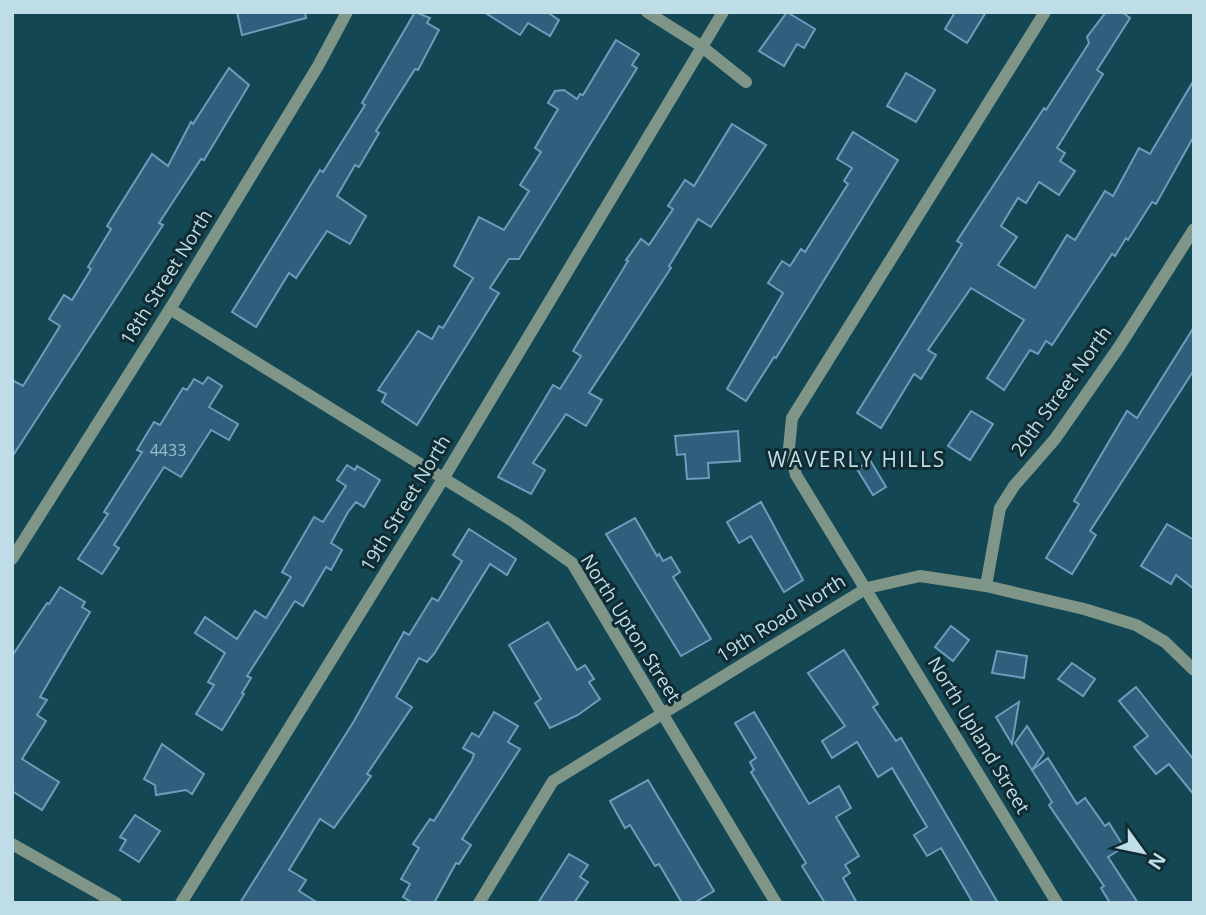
<svg xmlns="http://www.w3.org/2000/svg" width="1206" height="915" font-family="'Open Sans',sans-serif">
	<rect width="100%" height="100%" fill="#144754"/>
	<!-- building -->
	<g fill="#2f5f7c" stroke="#6c9dbd" stroke-width="2">
		<path d="M237,12h68l1,6 -64,17z"/>
		<path d="M415,12l15,6 -3,5 12,7 -21,40 -3,-1 -39,62 3,2 -20,34 -4,-2 -18,31 29,20 -16,28 -23,-13 -31,47 -7,-5 -33,54 -24,-15 75,-121 13,-21 3,2 42,-67 -3,-2z"/>
		<path d="M484,12h63l12,8 -9,16 -22,-13 -8,12z"/>
		<path d="M787,12l28,17 -11,19 -7,-4 -13,22 -25,-15z"/>
		<path d="M955,12h31l-19,31 -22,-14z"/>
		<path d="M1106,12h16l8,6 -33,52 6,4 -46,74 8,5 -5,8 15,10 -16,24 -20,-13 -13,21 -8,-5 -17,28 16,11 -19,28 37,23 32,-53 8,5 30,-49 8,5 26,-48 11,6 44,-74v56l-38,68 -4,-2 -24,38 -2,-2 -11,18 -3,-2 -60,91 -6,-4 -8,13 -8,-4 -26,40 -17,-12 37,-58 -53,-32 -43,62 8,5 -15,24 -7,-5 -33,54 -24,-15 105,-169 -5,-3 87,-133 2,2 43,-67 -2,-6z"/>
		<path d="M616,40l23,14 -7,11 5,3 -118,191h-10l-19,29 9,5 -82,132 -35,-23 4,-8 -8,-4 40,-59 14,8 7,-13 4,2 30,-50 -19,-12 25,-49 25,13 25,-39 -9,-6 21,-33 -6,-4 23,-39 -10,-6 7,-12 9,-1 13,9 3,-5 3,1z"/>
		<path d="M229,68l20,17 -45,75 -3,-1 -42,64 4,2 -151,232v-77l11,6 37,-60 -11,-7 15,-24 8,5 19,-31 -3,-2 23,-38 -4,-3 45,-72 16,12 23,-44 2,2z"/>
		<path d="M906,73l29,17 -19,32 -29,-16z"/>
		<path d="M732,124l34,21 -55,82 -13,-8 -29,47 2,2 -82,125 13,7 -16,26 -20,-12 -33,49 12,7 -14,24 -33,-17 55,-92 7,4 21,-33 -8,-5 55,-90 -2,-1 15,-21 8,6 24,-36 -5,-3 17,-26 9,6z"/>
		<path d="M853,132l45,28 -122,198 -2,-1 -28,44 -19,-12 56,-96 -15,-10 14,-22 8,5 11,-17 4,3 43,-68 -4,-3 8,-13 -15,-9z"/>
		<path d="M1194,327v43l-104,161 6,4 -24,39 -26,-16 33,-54 -5,-3 53,-90 10,7z"/>
		<path d="M208,377l14,9 -13,21 29,17 -9,16 -18,-10 -30,47 -17,-10 -50,78 5,3 -17,26 -24,-15 30,-45 -4,-2 38,-60 -5,-2 17,-28 6,3 23,-37 4,2 7,-11 9,5z"/>
		<path d="M971,411l22,13 -23,36 -22,-14z"/>
		<path d="M738,431l2,30 -32,2 1,15 -22,1 -2,-25 -8,1 -2,-19z"/>
		<path d="M870,460l16,27 -13,8 -16,-26z"/>
		<path d="M347,465l8,5 2,-4 23,14 -16,27 -8,-5 -8,10 -17,31 11,7 -11,20 -5,-3 -23,39 -8,-5 -48,75 4,2 -9,15 2,1 -22,36 -26,-16 18,-29 -6,-3 17,-29 -30,-20 10,-16 32,22 18,-28 11,7 25,-41 -9,-5 32,-55 9,5 23,-36 -9,-6z"/>
		<path d="M761,502l42,78 -19,12 -33,-56 -12,7 -12,-21z"/>
		<path d="M635,518l22,38 2,-2 4,7 8,-4 9,15 -7,5 38,62 -30,17 -75,-122z"/>
		<path d="M1167,524l27,16v49l-18,-14 -5,9 -30,-18z"/>
		<path d="M469,529l47,30 -9,16 -17,-11 -56,90 -7,8 -8,-4 -23,39 16,10 -45,67 4,2 -37,52 -14,-9 -31,51 17,10 -7,11 19,12h-78l114,-182 50,-89 5,3 23,-37 6,3 24,-40 -9,-6z"/>
		<path d="M60,587l25,15 -3,5 8,5 -50,85 7,3 -10,15 9,6 -24,38 37,23 -17,28 -30,-19v-135l35,-53 2,1z"/>
		<path d="M548,622l29,48 8,-5 9,14 -5,3 11,17 -22,16 -28,13 -15,-25 6,-4 -32,-54z"/>
		<path d="M951,626l18,14 -16,21 -18,-14z"/>
		<path d="M844,650l34,54 -5,3 23,34 5,-3 97,165h-25l-32,-55 -14,8 -13,-21 13,-8 -35,-59 -14,9 -21,-35 -25,16 -10,-17 23,-15 -37,-53z"/>
		<path d="M997,651l30,5 -3,22 -32,-5z"/>
		<path d="M1072,663l23,16 -12,17 -25,-17z"/>
		<path d="M1136,687l58,73v35l-25,-31 -13,10 -22,-27 14,-11 -29,-35z"/>
		<path d="M1019,702l-7,42 -16,-27z"/>
		<path d="M494,712l24,14 -10,16 12,7 -58,90 9,6 -12,19 -3,-1 -22,40h-21l-10,-6 7,-13 -9,-5 18,-31 -6,-4 17,-25 4,2 38,-61 2,-6 -11,-6 9,-15 7,4z"/>
		<path d="M754,712l55,92 30,-18 12,22 -15,9 23,39 -14,9 5,8 -7,5 14,25h-32l-23,-37 4,-3 -55,-91 3,-2 -4,-8 6,-4 -21,-35z"/>
		<path d="M1027,726l17,27 -12,17 -17,-27z"/>
		<path d="M162,744l42,30 -12,20 -6,-4 -30,5 -1,-10 -11,-6z"/>
		<path d="M1048,758l29,46 8,-6 20,28 4,-3 15,24 -16,10 30,46h-28l-9,-15 3,-2 -55,-81 3,-3 -20,-32z"/>
		<path d="M648,780l66,111 -20,12h-12l-23,-39 -4,2 -25,-41 -5,3 -15,-27z"/>
		<path d="M135,815l25,16 -21,31 -19,-12 6,-10 -6,-3z"/>
		<path d="M569,854l19,11 -8,12 8,5 -14,21h-36z"/>
	</g>
	<g fill="none" stroke-linecap="round" stroke-linejoin="round">
		<!-- minor -->
		<g stroke="#7f9587" stroke-width="12">
			<path d="M647,12l54,34 45,36"/>
			<path d="M1045,12l-253,406 -3,30 7,27 261,428"/>
			<path d="M170,309l344,213 58,41 204,340"/>
			<path d="M12,559l158,-250 148,-243 29,-54"/>
			<path d="M986,586l14,-78 14,-22 41,-47 64,-92 75,-118"/>
			<path d="M12,844l104,59"/>
			<path d="M181,903l262,-424 280,-467"/>
			<path d="M479,903l74,-122 314,-193 53,-12 66,10 98,23 52,16 29,17 29,28"/>
		</g>
	</g>
	<g text-anchor="middle" dominant-baseline="central" stroke-width="6" stroke-linejoin="round" paint-order="stroke">
		<!-- number labels -->
		<g font-size="16" fill="#9abecc">
			<text x="168" y="450">4433</text>
		</g>
		<!-- street labels -->
		<g font-size="19" fill="#bedde7" stroke="#102b32">
			<text transform="translate(166 277) rotate(-58)">18th Street North</text>
			<text transform="translate(1061 391) rotate(-54)">20th Street North</text>
			<text transform="translate(405 503) rotate(-59)">19th Street North</text>
			<text transform="translate(781 618) rotate(-32)">19th Road North</text>
			<text transform="translate(631 628) rotate(58)">North Upton Street</text>
			<text transform="translate(979 735) rotate(59)">North Upland Street</text>
		</g>
		<!-- neighbourhood labels -->
		<g font-size="21" letter-spacing="2" fill="#bedde7" stroke="#102b32">
			<text x="857" y="459">WAVERLY HILLS</text>
		</g>
	</g>
	<!-- border -->
	<rect width="1206" height="915" fill="none" stroke="#bedde7" stroke-width="28"/>
	<!-- north arrow -->
	<g transform="translate(1143 852) rotate(123)" stroke="#102b32" stroke-width="5" paint-order="stroke">
	<path d="M0-5L12 26L0 18L-12 26Z" fill="#bedde7"/>
	<text y="-10" font-size="19" font-weight="bold" text-anchor="middle" fill="#bedde7">N</text>
	</g>
</svg>
